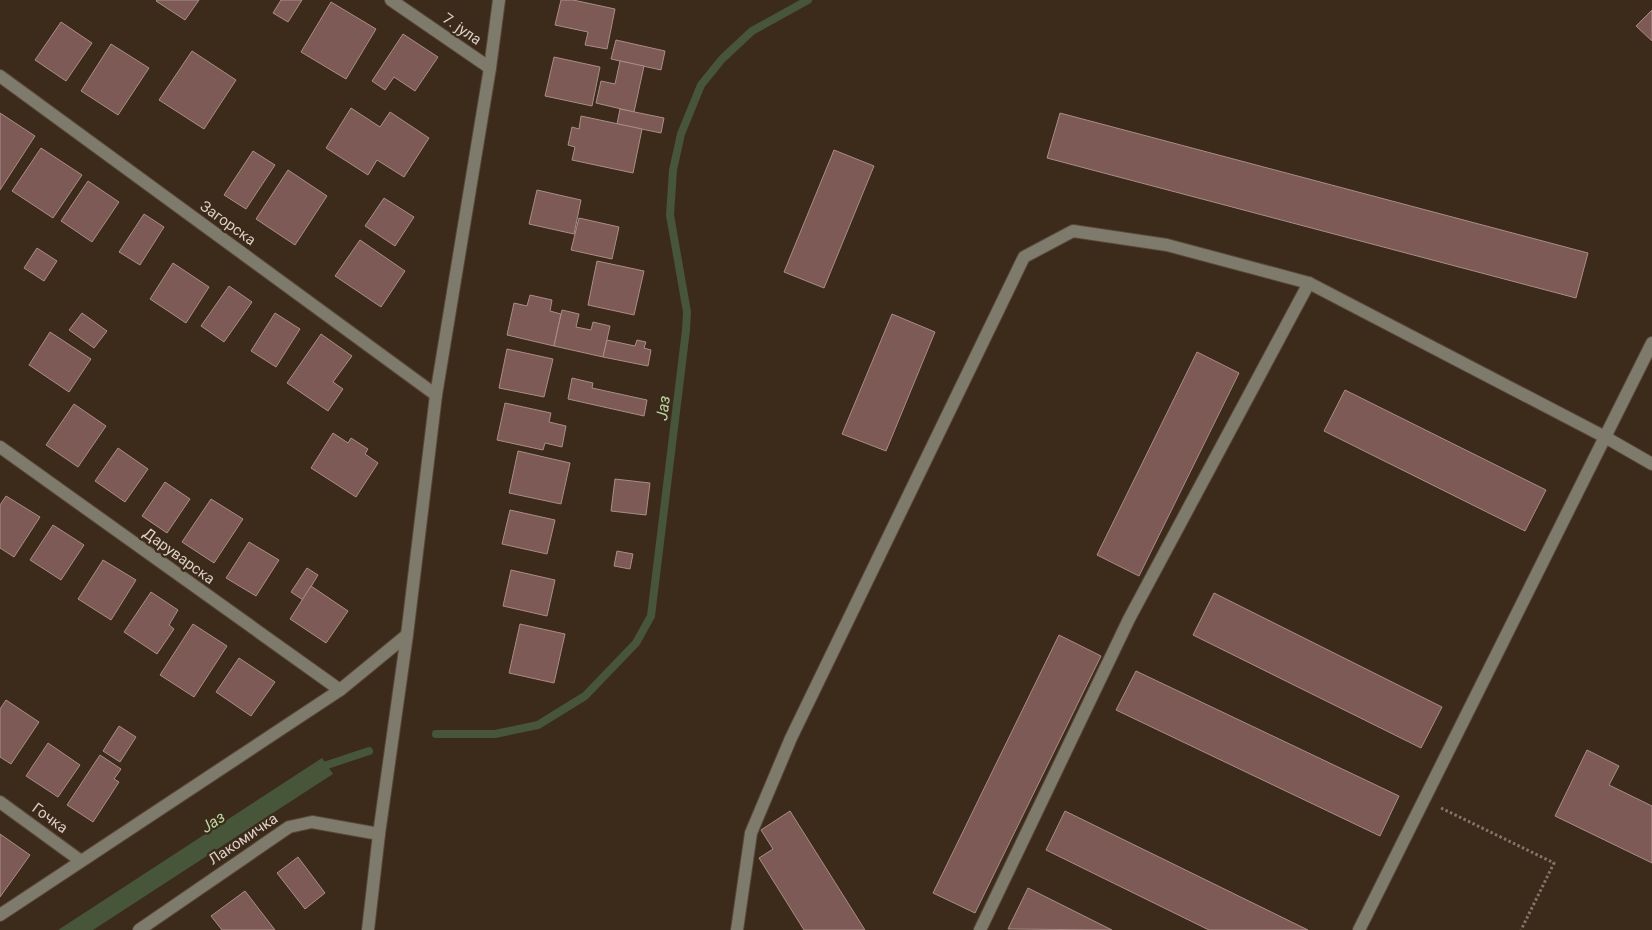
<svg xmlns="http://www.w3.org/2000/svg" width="1652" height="930" font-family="Roboto,sans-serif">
	<rect width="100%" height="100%" fill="#3c2a1b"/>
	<!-- water -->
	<path fill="#475539" d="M322,758l11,16 -240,156h-35z"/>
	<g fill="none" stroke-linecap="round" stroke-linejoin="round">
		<!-- stream -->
		<g stroke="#475539" stroke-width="8">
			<path d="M436,734h59l43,-9 47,-29 51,-53 15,-27 35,-286 1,-18 -17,-97 3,-45 8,-36 20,-49 21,-26 30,-28 56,-31"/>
			<path d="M318,768l51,-17"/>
		</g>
	</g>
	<!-- building -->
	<g fill="#7d5a55" stroke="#aa8d88">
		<path d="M157,0h42l-14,20 -29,-19z"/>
		<path d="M281,0h21l-14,22 -15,-9z"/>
		<path d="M561,0h12l42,9 -8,40 -22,-4 3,-13 -33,-7z"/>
		<path d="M331,2l45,27 -30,50 -45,-27z"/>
		<path d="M1652,10v31l-16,-15z"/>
		<path d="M61,22l31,21 -26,38 -31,-21z"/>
		<path d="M403,34l35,23 -23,34 -21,-14 -9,13 -13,-9z"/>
		<path d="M616,40l49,11 -4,19 -50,-11z"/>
		<path d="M111,44l38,24 -31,47 -37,-24z"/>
		<path d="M192,51l44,29 -32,49 -45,-29z"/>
		<path d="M554,57l46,10 -8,39 -47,-10z"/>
		<path d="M620,61l24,5 -10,46 -38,-9 5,-22 14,3z"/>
		<path d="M351,108l29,19 10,-15 39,26 -25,39 -27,-17 -9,15 -42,-27z"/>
		<path d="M620,109l44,9 -3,15 -44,-9z"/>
		<path d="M0,113l35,23 -35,54z"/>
		<path d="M1060,113l528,140 -12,45 -529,-140z"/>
		<path d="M581,116l61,13 -9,44 -61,-13 3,-13 -7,-2 4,-18 7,2z"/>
		<path d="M41,148l41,27 -29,43 -41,-27z"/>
		<path d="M834,150l40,16 -50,122 -40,-16z"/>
		<path d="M253,151l22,14 -29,44 -22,-14z"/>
		<path d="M288,170l39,26 -32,49 -39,-26z"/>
		<path d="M88,181l31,21 -27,40 -31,-21z"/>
		<path d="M537,190l44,10 -7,34 -45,-10z"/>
		<path d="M384,198l30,19 -19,29 -30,-20z"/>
		<path d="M144,214l20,13 -24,38 -21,-13z"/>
		<path d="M579,218l40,9 -7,32 -41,-9z"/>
		<path d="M360,240l45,31 -24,36 -46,-31z"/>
		<path d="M37,248l20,13 -13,20 -20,-13z"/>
		<path d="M597,261l47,10 -10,44 -46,-10z"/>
		<path d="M173,263l36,24 -23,36 -36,-24z"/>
		<path d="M229,286l23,16 -28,40 -23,-16z"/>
		<path d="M530,295l22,5 -2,11 11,3 -7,32 -47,-11 7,-32 13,3z"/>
		<path d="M562,310l17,4 -3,13 15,3 2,-8 17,4 -7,31 -49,-11z"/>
		<path d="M82,313l25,18 -13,17 -25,-18z"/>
		<path d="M275,313l25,16 -24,38 -25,-16z"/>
		<path d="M892,314l43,18 -49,119 -44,-17z"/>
		<path d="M50,332l41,27 -22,33 -40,-27z"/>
		<path d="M321,334l31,22 -19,26 10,7 -15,22 -41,-28z"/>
		<path d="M607,340l28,6 2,-6 9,2 -2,6 7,2 -3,16 -45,-9z"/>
		<path d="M507,349l46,10 -9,38 -45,-9z"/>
		<path d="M1197,352l42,21 -100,203 -42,-21z"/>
		<path d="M572,378l21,5 -1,5 55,12 -3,16 -76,-17z"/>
		<path d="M1345,390l201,100 -21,41 -201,-100z"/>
		<path d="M505,403l46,10 -2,9 17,4 -4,21 -17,-4 -2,7 -46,-10z"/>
		<path d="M74,404l32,22 -28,41 -32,-22z"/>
		<path d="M333,433l15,10 3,-5 17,11 -3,5 13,9 -22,34 -45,-29z"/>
		<path d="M118,448l30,21 -23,33 -30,-21z"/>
		<path d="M518,451l52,12 -9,41 -52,-11z"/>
		<path d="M615,479l35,4 -4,32 -35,-4z"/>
		<path d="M165,482l25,17 -23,34 -25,-17z"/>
		<path d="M6,496l34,21 -26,40 -14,-9v-43z"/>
		<path d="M211,499l32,20 -29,44 -32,-21z"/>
		<path d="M510,510l45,10 -8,34 -45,-10z"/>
		<path d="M53,525l31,20 -23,35 -31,-20z"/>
		<path d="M249,542l30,18 -23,36 -30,-18z"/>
		<path d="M617,551l16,3 -3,15 -16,-3z"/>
		<path d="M103,560l33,20 -25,40 -33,-21z"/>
		<path d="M307,568l11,7 -15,25 -12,-8z"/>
		<path d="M511,570l44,10 -8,36 -44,-10z"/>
		<path d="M311,586l37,25 -22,32 -36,-24z"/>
		<path d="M151,592l27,18 -9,15 5,4 -17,25 -33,-22z"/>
		<path d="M1214,593l228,114 -21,41 -228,-113z"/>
		<path d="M193,624l34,22 -33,51 -34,-22z"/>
		<path d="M520,624l45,10 -11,49 -45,-10z"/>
		<path d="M1059,635l42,21 -126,257 -42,-20z"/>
		<path d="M239,658l36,24 -24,34 -35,-24z"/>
		<path d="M1136,671l263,125 -19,40 -264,-126z"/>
		<path d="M6,700l33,22 -28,42 -11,-7v-48z"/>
		<path d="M119,726l17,11 -16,25 -17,-11z"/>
		<path d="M48,743l32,22 -22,32 -32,-21z"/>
		<path d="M1587,750l32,16 -10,19 43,21v57l-97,-47z"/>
		<path d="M100,755l21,14 -7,10 5,3 -26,40 -26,-17z"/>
		<path d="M790,811l75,119h-61l-45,-72 14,-9 -12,-19z"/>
		<path d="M1065,811l243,119h-99l-163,-80z"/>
		<path d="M0,834l30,21 -30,42z"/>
		<path d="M298,857l27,36 -20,16 -28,-36z"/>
		<path d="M1028,888l84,42 -104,-1z"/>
		<path d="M245,891l30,39h-53l-11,-14z"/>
	</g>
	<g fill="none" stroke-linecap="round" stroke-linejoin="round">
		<defs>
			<g id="minor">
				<path d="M391,0l99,68"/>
				<path d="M0,76l436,319"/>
				<path d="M1652,343l-47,94 47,27"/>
				<path d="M0,447l340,243"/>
				<path d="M0,802l81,59"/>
				<path d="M0,915l340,-225 67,-55"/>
				<path d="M139,930l150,-103 23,-5 67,12"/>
				<path d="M368,930l11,-96 28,-199 29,-240 54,-327 9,-68"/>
				<path d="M737,930l14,-97 40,-95 233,-481 49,-26 94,14 142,38 296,154 -246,493"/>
				<path d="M980,930l149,-311 180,-336"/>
			</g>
		</defs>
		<!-- minor casing -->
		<use href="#minor" stroke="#59483a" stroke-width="14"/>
		<!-- path -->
		<path stroke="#847569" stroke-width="3" stroke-dasharray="2.5 2.5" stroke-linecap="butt" d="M1441,808l113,55 -33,67"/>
		<!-- minor -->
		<use href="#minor" stroke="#7e7a6c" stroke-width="12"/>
	</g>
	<g text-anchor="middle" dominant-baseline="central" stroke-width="4.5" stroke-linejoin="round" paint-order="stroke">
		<!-- street labels -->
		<g font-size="15" fill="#dbcfc6" stroke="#3c2a1b">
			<text transform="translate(462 29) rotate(35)">7. јула</text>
			<text transform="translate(228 223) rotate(36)">Загорска</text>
			<text transform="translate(179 556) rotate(36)">Даруварска</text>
			<text transform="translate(50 818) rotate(36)">Гочка</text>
			<text transform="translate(243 839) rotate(-34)">Лакомичка</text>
		</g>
		<!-- water labels -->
		<g font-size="16" font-style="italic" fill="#bad6a0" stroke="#3c2a1b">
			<text transform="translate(663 408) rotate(-83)">Јаз</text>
			<text transform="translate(213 822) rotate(-34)">Јаз</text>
		</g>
	</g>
</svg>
